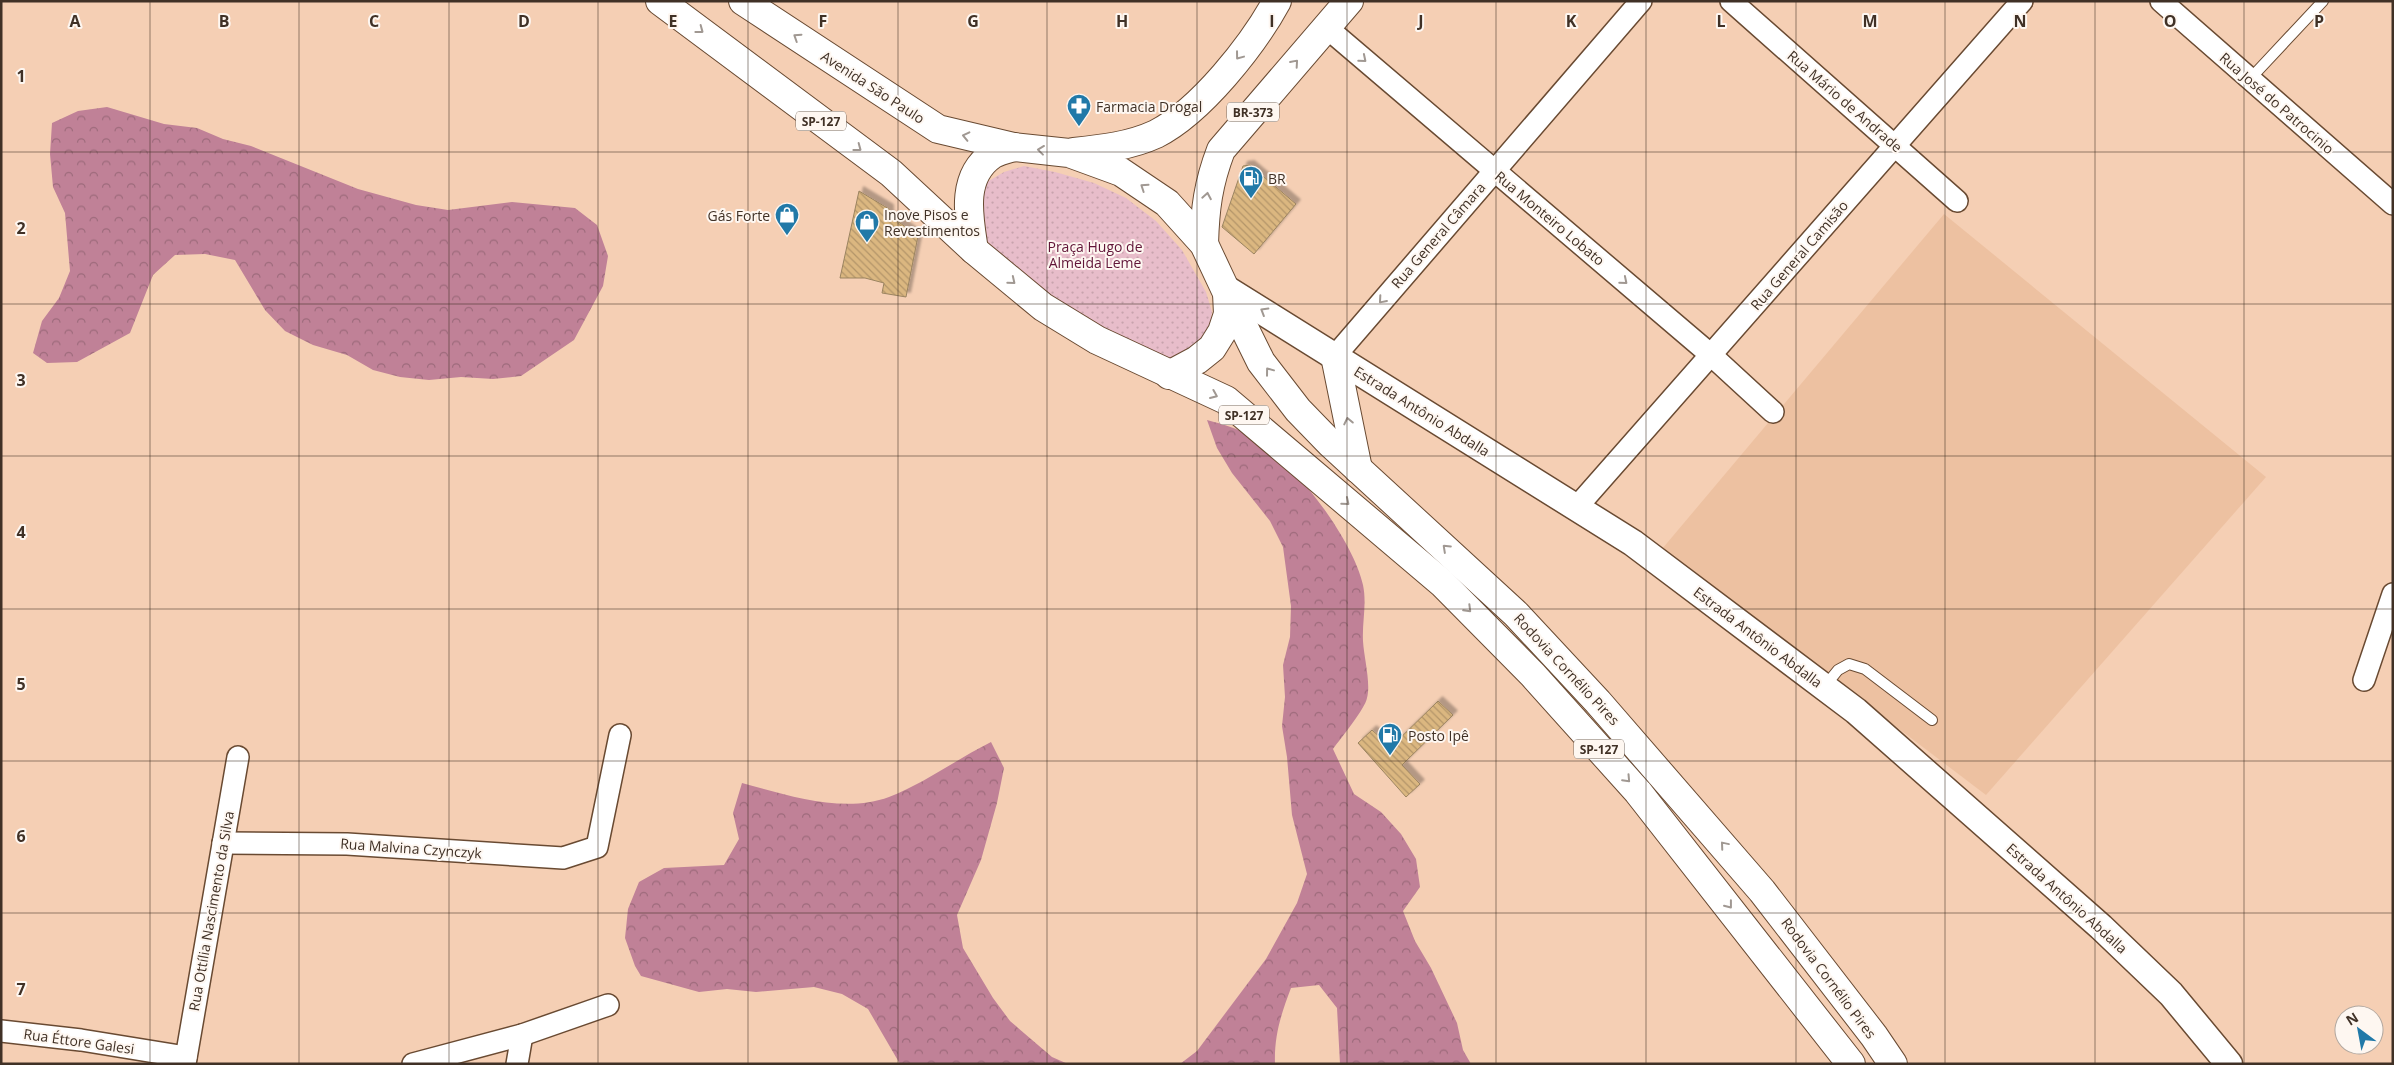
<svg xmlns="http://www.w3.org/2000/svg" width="2394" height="1065" font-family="'Open Sans',sans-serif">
	<defs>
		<pattern id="forest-crowns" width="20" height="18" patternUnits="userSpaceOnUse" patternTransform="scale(1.25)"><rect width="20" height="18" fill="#c08197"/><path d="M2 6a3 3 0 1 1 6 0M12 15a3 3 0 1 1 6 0" fill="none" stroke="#9d6a7b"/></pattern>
		<pattern id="park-dots" width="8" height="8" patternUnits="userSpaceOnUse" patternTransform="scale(1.25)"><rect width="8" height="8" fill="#e8bdca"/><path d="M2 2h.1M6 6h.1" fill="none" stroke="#c8a3ad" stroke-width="1.8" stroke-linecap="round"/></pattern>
		<pattern id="building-back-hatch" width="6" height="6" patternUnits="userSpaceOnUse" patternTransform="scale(1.25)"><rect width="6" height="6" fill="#dbb780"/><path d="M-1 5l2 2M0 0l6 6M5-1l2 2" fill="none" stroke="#b39569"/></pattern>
		<filter id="shadow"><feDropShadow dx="4.5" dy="-4.5" stdDeviation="1" flood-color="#0004"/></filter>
	</defs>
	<rect width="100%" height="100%" fill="#f5cfb4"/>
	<!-- built -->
	<path fill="#edc1a1" d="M1944,214l322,263 -280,318 -324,-246z"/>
	<!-- forest -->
	<g fill="url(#forest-crowns)">
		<path d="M107,107l57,17 33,4 26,11 28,7 107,43 58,16 32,5 64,-8 63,6 22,17 11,31 -5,30 -29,54 -53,36 -28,3 -32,-2 -32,3 -29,-3 -27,-7 -26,-15 -34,-10 -28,-14 -20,-21 -30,-50 -30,-6 -30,1 -22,20 -23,58 -53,29 -30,1 -14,-10 9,-32 17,-23 11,-27 -5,-58 -12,-26 -3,-33 2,-31 26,-12z"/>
		<path d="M1207,420c19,5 36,10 52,21 38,25 94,99 104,144 4,19 -1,37 0,56 1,17 8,42 4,57 -2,11 -26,40 -34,51l21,45 27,18 20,22 15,25 4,28 -17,24 12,30 16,27 26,55 6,27 8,14h-131l-3,-56 -18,-23 -28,3c-10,26 -17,48 -16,76h-95l17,-13 69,-92 31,-56 10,-29 -15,-59 -5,-58 -5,-31 3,-29 -2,-32 7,-28 1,-31 -8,-59 -13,-26 -38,-48 -15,-25z"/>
		<path d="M991,742l13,26 -7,35 -16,57 -24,55 6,33 30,50 17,23 42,36 16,7h-168l-32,-55 -26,-15 -28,-7 -58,5 -29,-3 -28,3 -58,-16 -6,-10 -10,-28 3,-29 11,-27 25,-14 60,-3 15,-26 -6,-26 9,-30c45,12 101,31 147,14 36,-14 68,-38 102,-55z"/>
	</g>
	<!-- park -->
	<path fill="url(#park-dots)" d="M1024,166l31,6 39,11 32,15 30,23 26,29 24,42 6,20 -3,20 -15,19 -16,10 -26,-1 -53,-27 -82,-61 -26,-27 -11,-12 -4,-33 11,-18 17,-10z"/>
	<!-- building -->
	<g fill="url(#building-back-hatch)" stroke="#9b8461" filter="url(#shadow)">
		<path d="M1250,165l46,39 -42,50 -32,-27 21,-61z"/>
		<path d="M859,191l30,18v6l29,21 -12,61 -24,-4 2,-10 -19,-5h-25z"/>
		<path d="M1438,701l15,14 -51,50 18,19 -14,13 -48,-54 14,-13 19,17z"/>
	</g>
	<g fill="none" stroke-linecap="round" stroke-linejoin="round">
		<defs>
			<g id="service">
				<path d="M2250,79l73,-78"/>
				<path d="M1825,686l13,-16 11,-6 16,5 67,51"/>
			</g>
			<g id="minor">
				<path d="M1731,1l226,200"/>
				<path d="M2161,1l232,203"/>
				<path d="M1326,27l385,328 62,57"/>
				<path d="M1335,356l306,-355"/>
				<path d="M1576,508l446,-507"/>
				<path d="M2364,680l29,-86"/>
				<path d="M223,843l124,1 216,14 34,-11 23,-112"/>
				<path d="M1,1031l80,9 105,17"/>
				<path d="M185,1064l53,-307"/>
				<path d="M413,1064l109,-29 86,-30"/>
				<path d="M517,1064l5,-29"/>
			</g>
			<path id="tertiary" d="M1225,288l408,255 223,168 245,216 70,67 58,70"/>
			<g id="primary">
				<path d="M660,1l231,172 83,77 69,57 54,33 129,60 216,183 91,92 105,117 213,272"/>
				<path d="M743,1l195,128 76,18 55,6 52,19 46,31 37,41 23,49 1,21 -6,18 -10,16 -15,12 -28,15"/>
				<path d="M1074,152c28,-3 56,-6 82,-18 45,-23 97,-89 121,-133"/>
				<path d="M1204,244c1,-35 4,-60 17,-94l128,-149"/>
				<path d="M974,250c-5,-32 -14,-73 18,-95 6,-4 15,-6 22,-8"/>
				<path d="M1227,293l34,69 37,48 33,34 185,170 82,88 164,189 112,145 19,28"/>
				<path d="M1335,356l23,113"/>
			</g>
		</defs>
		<!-- service casing -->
		<use href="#service" stroke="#694a32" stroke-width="12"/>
		<!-- minor casing -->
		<use href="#minor" stroke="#694a32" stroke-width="24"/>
		<!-- tertiary casing -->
		<use href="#tertiary" stroke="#694a32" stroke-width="29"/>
		<!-- primary casing -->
		<use href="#primary" stroke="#694a32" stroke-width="30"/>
		<!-- service -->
		<use href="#service" stroke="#fff" stroke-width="10"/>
		<!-- minor -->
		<use href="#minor" stroke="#fff" stroke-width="21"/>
		<!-- tertiary -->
		<use href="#tertiary" stroke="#fff" stroke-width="26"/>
		<!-- primary -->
		<use href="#primary" stroke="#fff" stroke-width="28"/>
	</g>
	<!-- one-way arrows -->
	<defs><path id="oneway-chevron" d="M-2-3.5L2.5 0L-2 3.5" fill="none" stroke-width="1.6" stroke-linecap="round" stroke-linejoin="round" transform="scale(1.25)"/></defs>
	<g stroke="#a09892">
		<use href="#oneway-chevron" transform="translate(700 30) rotate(37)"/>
		<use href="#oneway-chevron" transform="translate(797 37) rotate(-147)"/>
		<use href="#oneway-chevron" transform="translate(1239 56) rotate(127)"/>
		<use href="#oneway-chevron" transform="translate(1363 59) rotate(40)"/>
		<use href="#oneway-chevron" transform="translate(1295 63) rotate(-49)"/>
		<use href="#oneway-chevron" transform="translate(966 136) rotate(-167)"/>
		<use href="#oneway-chevron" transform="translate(858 148) rotate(37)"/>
		<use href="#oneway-chevron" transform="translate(1041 150) rotate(-173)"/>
		<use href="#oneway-chevron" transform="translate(1144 187) rotate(-146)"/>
		<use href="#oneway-chevron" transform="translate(1207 196) rotate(-80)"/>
		<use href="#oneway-chevron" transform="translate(1012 281) rotate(39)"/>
		<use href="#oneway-chevron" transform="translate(1624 281) rotate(40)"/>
		<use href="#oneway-chevron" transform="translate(1382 300) rotate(131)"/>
		<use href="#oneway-chevron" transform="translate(1264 311) rotate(-149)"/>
		<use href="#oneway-chevron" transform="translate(1269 371) rotate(-127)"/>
		<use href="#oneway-chevron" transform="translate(1214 395) rotate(23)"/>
		<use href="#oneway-chevron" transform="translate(1348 421) rotate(-102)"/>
		<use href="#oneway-chevron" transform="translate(1346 502) rotate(40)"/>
		<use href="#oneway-chevron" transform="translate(1446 548) rotate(-137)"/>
		<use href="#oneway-chevron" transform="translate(1468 609) rotate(45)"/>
		<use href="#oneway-chevron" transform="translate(1627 779) rotate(47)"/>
		<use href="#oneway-chevron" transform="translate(1724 845) rotate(-130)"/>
		<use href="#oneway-chevron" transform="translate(1729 905) rotate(52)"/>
	</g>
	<!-- grid -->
	<path fill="none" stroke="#403126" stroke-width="1" stroke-opacity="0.55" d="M150,1v1063M299,1v1063M449,1v1063M598,1v1063M748,1v1063M898,1v1063M1047,1v1063M1197,1v1063M1347,1v1063M1496,1v1063M1646,1v1063M1796,1v1063M1945,1v1063M2095,1v1063M2244,1v1063M1,152h2392M1,304h2392M1,456h2392M1,609h2392M1,761h2392M1,913h2392"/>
	<!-- icons -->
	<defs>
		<symbol id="pharmacy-pin" viewBox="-11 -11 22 30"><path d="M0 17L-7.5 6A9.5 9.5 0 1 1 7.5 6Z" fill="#2179a8" stroke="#fef7f1"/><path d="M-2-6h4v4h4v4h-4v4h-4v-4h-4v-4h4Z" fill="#fff"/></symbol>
		<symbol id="fuel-pin" viewBox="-11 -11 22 30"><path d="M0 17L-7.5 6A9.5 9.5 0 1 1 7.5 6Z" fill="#2179a8" stroke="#fef7f1"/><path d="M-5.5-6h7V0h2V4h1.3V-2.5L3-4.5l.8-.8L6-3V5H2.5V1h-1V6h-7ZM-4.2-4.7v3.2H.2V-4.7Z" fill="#fff"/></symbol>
		<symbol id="shop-pin" viewBox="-11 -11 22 30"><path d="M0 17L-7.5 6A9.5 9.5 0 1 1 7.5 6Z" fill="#2179a8" stroke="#fef7f1"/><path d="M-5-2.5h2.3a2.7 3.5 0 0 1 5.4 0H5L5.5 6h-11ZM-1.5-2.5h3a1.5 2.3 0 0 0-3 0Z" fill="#fff"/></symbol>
	</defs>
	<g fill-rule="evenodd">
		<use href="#pharmacy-pin" x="1065" y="92" width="28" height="38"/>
		<use href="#fuel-pin" x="1237" y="164" width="28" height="38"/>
		<use href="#shop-pin" x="773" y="201" width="28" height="38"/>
		<use href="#shop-pin" x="853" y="208" width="28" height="38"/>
		<use href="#fuel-pin" x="1376" y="721" width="28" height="38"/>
	</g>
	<g text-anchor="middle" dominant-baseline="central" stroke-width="4" stroke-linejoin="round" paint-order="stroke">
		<!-- shield labels -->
		<g fill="#fef7f1" stroke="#796c63" stroke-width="1">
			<rect x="1227" y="102.5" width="52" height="19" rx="4"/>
			<rect x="796" y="111.5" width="50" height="19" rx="4"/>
			<rect x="1219" y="405.5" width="50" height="19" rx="4"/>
			<rect x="1574" y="739.5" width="50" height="19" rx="4"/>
		</g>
		<g font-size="12" font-weight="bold" fill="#403126">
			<text x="1253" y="112">BR-373</text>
			<text x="821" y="121">SP-127</text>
			<text x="1244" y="415">SP-127</text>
			<text x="1599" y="749">SP-127</text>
		</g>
		<!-- street labels -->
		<g font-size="14" fill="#403126" stroke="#fef7f1">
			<text transform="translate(873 87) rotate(33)">Avenida São Paulo</text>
			<text transform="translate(1845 101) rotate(41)">Rua Mário de Andrade</text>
			<text transform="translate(2277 103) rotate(41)">Rua José do Patrocinio</text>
			<text transform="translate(1550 218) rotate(40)">Rua Monteiro Lobato</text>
			<text transform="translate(1438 235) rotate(-49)">Rua General Câmara</text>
			<text transform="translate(1799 255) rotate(-49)">Rua General Camisão</text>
			<text transform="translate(1422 411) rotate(32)">Estrada Antônio Abdalla</text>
			<text transform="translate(1758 637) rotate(37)">Estrada Antônio Abdalla</text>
			<text transform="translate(1567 669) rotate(47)">Rodovia Cornélio Pires</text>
			<text transform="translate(411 848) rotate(4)">Rua Malvina Czynczyk</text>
			<text transform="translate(2067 898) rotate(42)">Estrada Antônio Abdalla</text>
			<text transform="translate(211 911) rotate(-80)">Rua Ottília Nascimento da Silva</text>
			<text transform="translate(1829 978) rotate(53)">Rodovia Cornélio Pires</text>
			<text transform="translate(79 1041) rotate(8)">Rua Éttore Galesi</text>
		</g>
		<!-- poi labels -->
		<g font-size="14" fill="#403126" stroke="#fef7f1" text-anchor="start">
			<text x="1096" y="106">Farmacia Drogal</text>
			<text x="1268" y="178">BR</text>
			<text x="884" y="214">Inove Pisos e<tspan x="884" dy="16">Revestimentos</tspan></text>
			<text x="770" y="215" text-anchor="end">Gás Forte</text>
			<text x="1408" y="735">Posto Ipê</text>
		</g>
		<!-- park labels -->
		<g font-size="14" fill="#611538" stroke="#fef7f1">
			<text x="1095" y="246">Praça Hugo de<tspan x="1095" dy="16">Almeida Leme</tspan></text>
		</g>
	</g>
	<g font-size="16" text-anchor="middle" font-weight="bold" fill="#403126" stroke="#fef7f1" stroke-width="4" stroke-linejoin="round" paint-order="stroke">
		<text x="75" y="27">A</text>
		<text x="224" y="27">B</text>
		<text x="374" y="27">C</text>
		<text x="524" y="27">D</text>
		<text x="673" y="27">E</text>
		<text x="823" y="27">F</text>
		<text x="973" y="27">G</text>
		<text x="1122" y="27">H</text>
		<text x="1272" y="27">I</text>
		<text x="1421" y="27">J</text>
		<text x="1571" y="27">K</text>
		<text x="1721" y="27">L</text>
		<text x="1870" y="27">M</text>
		<text x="2020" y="27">N</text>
		<text x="2170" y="27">O</text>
		<text x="2319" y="27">P</text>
		<text x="21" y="82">1</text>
		<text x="21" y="234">2</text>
		<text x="21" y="386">3</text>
		<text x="21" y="538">4</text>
		<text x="21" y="690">5</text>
		<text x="21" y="842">6</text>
		<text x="21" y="995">7</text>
	</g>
	<!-- border -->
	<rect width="2394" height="1065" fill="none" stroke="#403126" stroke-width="5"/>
	<!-- north arrow -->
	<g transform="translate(2359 1030) rotate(328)"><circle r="24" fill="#fef7f1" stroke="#b2a8a0"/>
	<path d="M0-4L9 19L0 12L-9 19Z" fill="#2179a8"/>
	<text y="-8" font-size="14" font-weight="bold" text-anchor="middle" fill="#403126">N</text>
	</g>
</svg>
